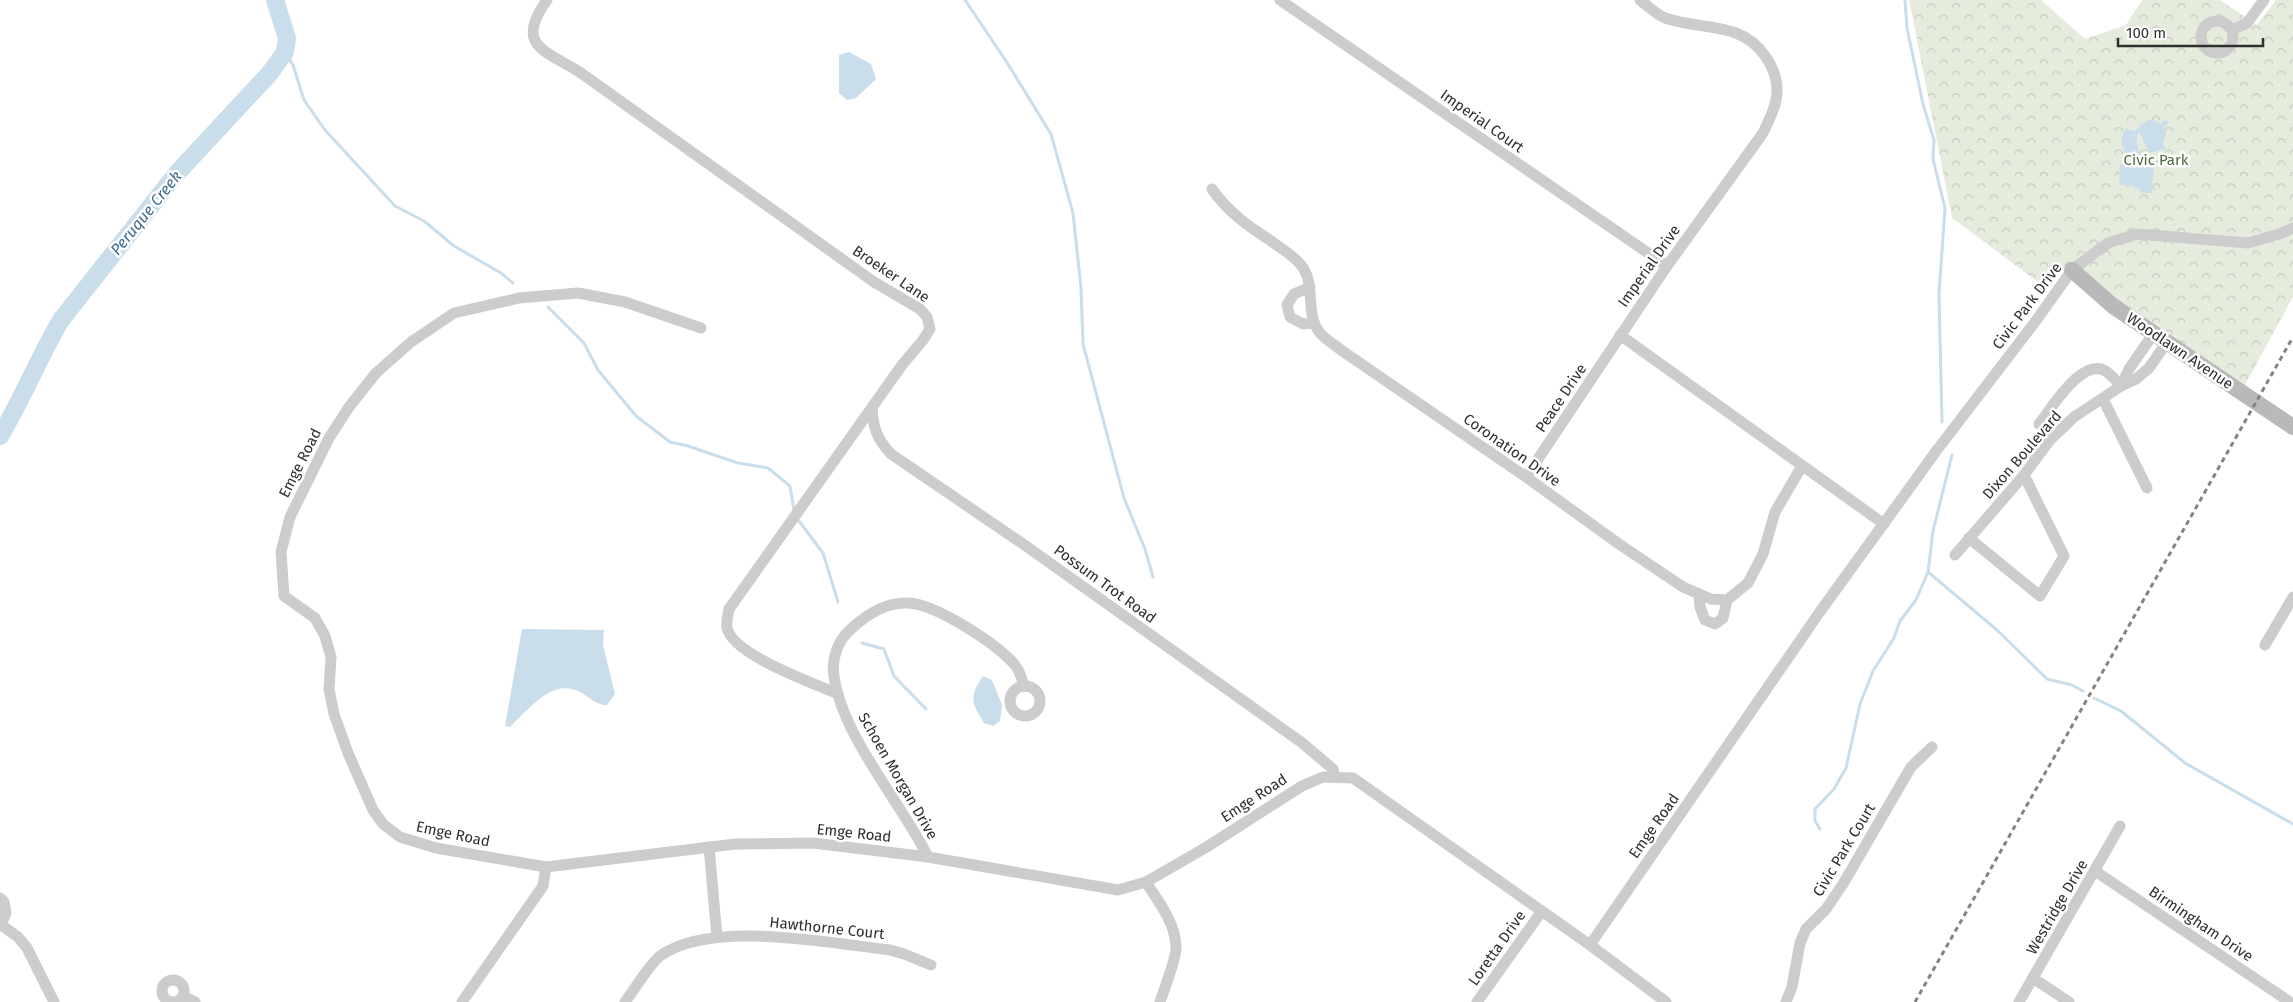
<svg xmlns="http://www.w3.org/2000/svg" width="2293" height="1002" font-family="'Fira Sans',sans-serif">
	<defs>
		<pattern id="park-crowns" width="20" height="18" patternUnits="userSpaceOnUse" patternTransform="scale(1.25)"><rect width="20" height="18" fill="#e5ecdd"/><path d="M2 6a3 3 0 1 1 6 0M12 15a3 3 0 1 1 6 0" fill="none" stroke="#c5cbbe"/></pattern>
	</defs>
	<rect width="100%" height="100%" fill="#fff"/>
	<!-- park -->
	<path fill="url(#park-crowns)" d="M1909,0h132l44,39 41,-14 16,-25h78l37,25 19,-25h17v297l-52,95 -174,-127 -21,23 -94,-70z"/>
	<!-- water -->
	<g fill="#caddeb">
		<path d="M849,52l22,12 5,15 -20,19 -9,2 -8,-7v-38z"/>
		<path d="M2148,120h7l5,4 4,-4 4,1 -1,4 -4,2 3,8 -3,9 3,5 -17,4 -10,-22c-6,8 1,17 0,26l-4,4 -5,-1c-7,-8 -12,-21 -4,-31l9,2 5,-5v-3l2,1z"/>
		<path d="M2120,164l34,2 -2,20 3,1v3h-3v3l-12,-1 1,-3h-4v-3l-18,-1z"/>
		<path d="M522,629l82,1 -1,15 12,49 -8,11c-12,0 -16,-7 -27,-13 -28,-15 -52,18 -70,35l-5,-1z"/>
		<path d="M983,676l9,4 10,25 -2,16 -7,5 -9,-3c-13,-21 -15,-26 -1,-47z"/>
	</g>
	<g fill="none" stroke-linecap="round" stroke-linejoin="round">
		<!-- stream -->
		<g stroke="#caddeb" stroke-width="3">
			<path d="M965,0l41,61 45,73 22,79 8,75 2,56 41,154 21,51 8,28"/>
			<path d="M1905,0l2,28 16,76 11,36 -1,19 12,49 -6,86 3,128"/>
			<path d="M285,52l8,13 11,35 21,30 70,76 29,15 30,25 47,27 12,10"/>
			<path d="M548,307l36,36 14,27 38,46 34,26 18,4 50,17 30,5 22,18 4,24"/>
			<path d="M799,521l24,32 15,49"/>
			<path d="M1928,572l69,58 50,49 25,6 11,6"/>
			<path d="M862,643l22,6 10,27 32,33"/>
			<path d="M2094,698l27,13 64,52 108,61"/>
			<path d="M1820,829l-5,-8v-12l19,-20 12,-21 14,-64 13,-33 21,-33 6,-17 16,-21 12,-28 5,-41 19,-76"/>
		</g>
		<!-- river -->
		<path stroke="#caddeb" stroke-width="18" d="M0,436c23,-38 39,-79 61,-116l116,-147 93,-100 15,-21 2,-14 -12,-38"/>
		<!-- street -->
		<g stroke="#ccc" stroke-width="11">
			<path d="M547,0c-33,46 -2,50 34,73l293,209 46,27 7,8 3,12 -7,11 -21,25 -173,244c-1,6 -3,14 -2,19 6,27 86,55 111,66"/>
			<path d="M1280,0l387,266"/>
			<circle cx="2217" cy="37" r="16"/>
			<path d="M2232,30l15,-7 17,-23"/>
			<path d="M1212,189c16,23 36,37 59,52 11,8 22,14 30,24 16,20 3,48 19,68 6,7 15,12 21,17l185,127 93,67 64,43 28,12 16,1 21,-17 15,-29 12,-42 27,-46"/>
			<path d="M1310,287l-16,7 -7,11 3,12 13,7 11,-1"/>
			<path d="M701,328l-76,-26 -47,-9 -59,5 -65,15 -43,29 -35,31 -27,34 -20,31 -39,79 -9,35 3,44 31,22 10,18 6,21 -2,32 5,25 14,39 25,57 10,14 17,13 36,11 110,19 189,-23 78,-1 115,14 190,33 28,-8 59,-34 97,-62 21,-9 30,1 237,167 76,57"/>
			<path d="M1620,335l264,189"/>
			<path d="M2121,386l8,-17 25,-36"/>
			<path d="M2103,399l44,89"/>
			<path d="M872,407c1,21 5,32 19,47l135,92 275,196 32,27 2,8"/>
			<path d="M2039,424c13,-16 44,-69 68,-52 5,4 10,9 14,14"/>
			<path d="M1526,477l141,-211 96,-133c6,-13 13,-26 14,-40 1,-25 -17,-51 -41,-60 -22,-8 -48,-7 -71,-15 -9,-4 -17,-12 -25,-18"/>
			<path d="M1969,538l71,58 24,-40 -40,-81"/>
			<path d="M1955,555l69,-80 26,-35 24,-23 47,-31 15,-7 13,-11 18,-26"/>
			<path d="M1699,594l1,13 5,13 10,4 8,-6 4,-18"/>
			<path d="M2265,645l28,-48"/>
			<circle cx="1025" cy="701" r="15"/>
			<path d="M709,847l8,90"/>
			<path d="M928,857c-27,-55 -86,-121 -94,-181 -3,-17 4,-36 17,-47 16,-15 35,-27 57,-26 28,1 89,41 107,62 5,6 7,14 9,21"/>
			<path d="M2095,871l195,131"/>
			<path d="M1146,882c12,19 29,40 30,64 1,12 -12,43 -16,56"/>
			<path d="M0,898l4,4 2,11 -5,12"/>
			<path d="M0,924l18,13 9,11 27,54"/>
			<path d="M1590,945l229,-332 118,-163 98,-128 37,-52 36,-27 29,-9 111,9 31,-9 14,-6"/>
			<path d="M2033,978l36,24"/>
			<circle cx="173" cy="991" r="11"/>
			<path d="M183,996l12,6"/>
			<path d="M462,1002l81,-116 3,-19"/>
			<path d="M625,1002c10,-13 23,-36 35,-46 50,-37 170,-13 230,-6l14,4 27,11"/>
			<path d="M1477,1002l65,-91"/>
			<path d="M1786,1002l6,-15 8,-44 6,-14 20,-20 17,-25 68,-117 21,-20"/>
			<path d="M2019,1002l101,-176"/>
		</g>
		<!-- secondary -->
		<path stroke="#b9b9b9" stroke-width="16" d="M2072,270l41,36 180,121"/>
		<!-- rail -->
		<path stroke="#848484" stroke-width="3" stroke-dasharray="5 4" stroke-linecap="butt" d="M1915,1002l378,-665"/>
	</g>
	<g text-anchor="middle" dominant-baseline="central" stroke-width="5" stroke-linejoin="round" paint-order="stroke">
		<!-- street labels -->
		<g font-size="15" fill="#2f2f2f" stroke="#fff">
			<text transform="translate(1482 121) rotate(35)">Imperial Court</text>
			<text transform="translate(1649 266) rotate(-55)">Imperial Drive</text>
			<text transform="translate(891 274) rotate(34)">Broeker Lane</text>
			<text transform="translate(2027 306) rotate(-53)">Civic Park Drive</text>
			<text transform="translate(2180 351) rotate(34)">Woodlawn Avenue</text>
			<text transform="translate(1561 398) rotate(-56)">Peace Drive</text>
			<text transform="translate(1512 450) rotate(35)">Coronation Drive</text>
			<text transform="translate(2022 455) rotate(-49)">Dixon Boulevard</text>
			<text transform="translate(300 463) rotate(-63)">Emge Road</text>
			<text transform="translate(1105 584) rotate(36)">Possum Trot Road</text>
			<text transform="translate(898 776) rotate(60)">Schoen Morgan Drive</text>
			<text transform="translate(1254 798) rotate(-33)">Emge Road</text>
			<text transform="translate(1654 826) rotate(-55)">Emge Road</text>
			<text transform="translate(854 833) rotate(6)">Emge Road</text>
			<text transform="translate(453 834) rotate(12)">Emge Road</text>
			<text transform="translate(1844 850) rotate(-59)">Civic Park Court</text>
			<text transform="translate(2057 907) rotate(-60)">Westridge Drive</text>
			<text transform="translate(2201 924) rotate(34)">Birmingham Drive</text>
			<text transform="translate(827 928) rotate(6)">Hawthorne Court</text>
			<text transform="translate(1497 948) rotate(-55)">Loretta Drive</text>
		</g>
		<!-- park labels -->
		<g font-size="15" fill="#516a3d" stroke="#fff">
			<text x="2156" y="160">Civic Park</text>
		</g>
		<!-- water labels -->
		<g font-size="16" font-style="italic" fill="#3f6e90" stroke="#fff">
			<text transform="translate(146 213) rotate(-51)">Peruque Creek</text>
		</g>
	</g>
	<!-- scale -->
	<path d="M2118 38v8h145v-8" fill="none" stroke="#2f2f2f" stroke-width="2.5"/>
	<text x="2126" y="38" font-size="15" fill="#2f2f2f" stroke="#ffffff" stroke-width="4" paint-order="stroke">100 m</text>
</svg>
